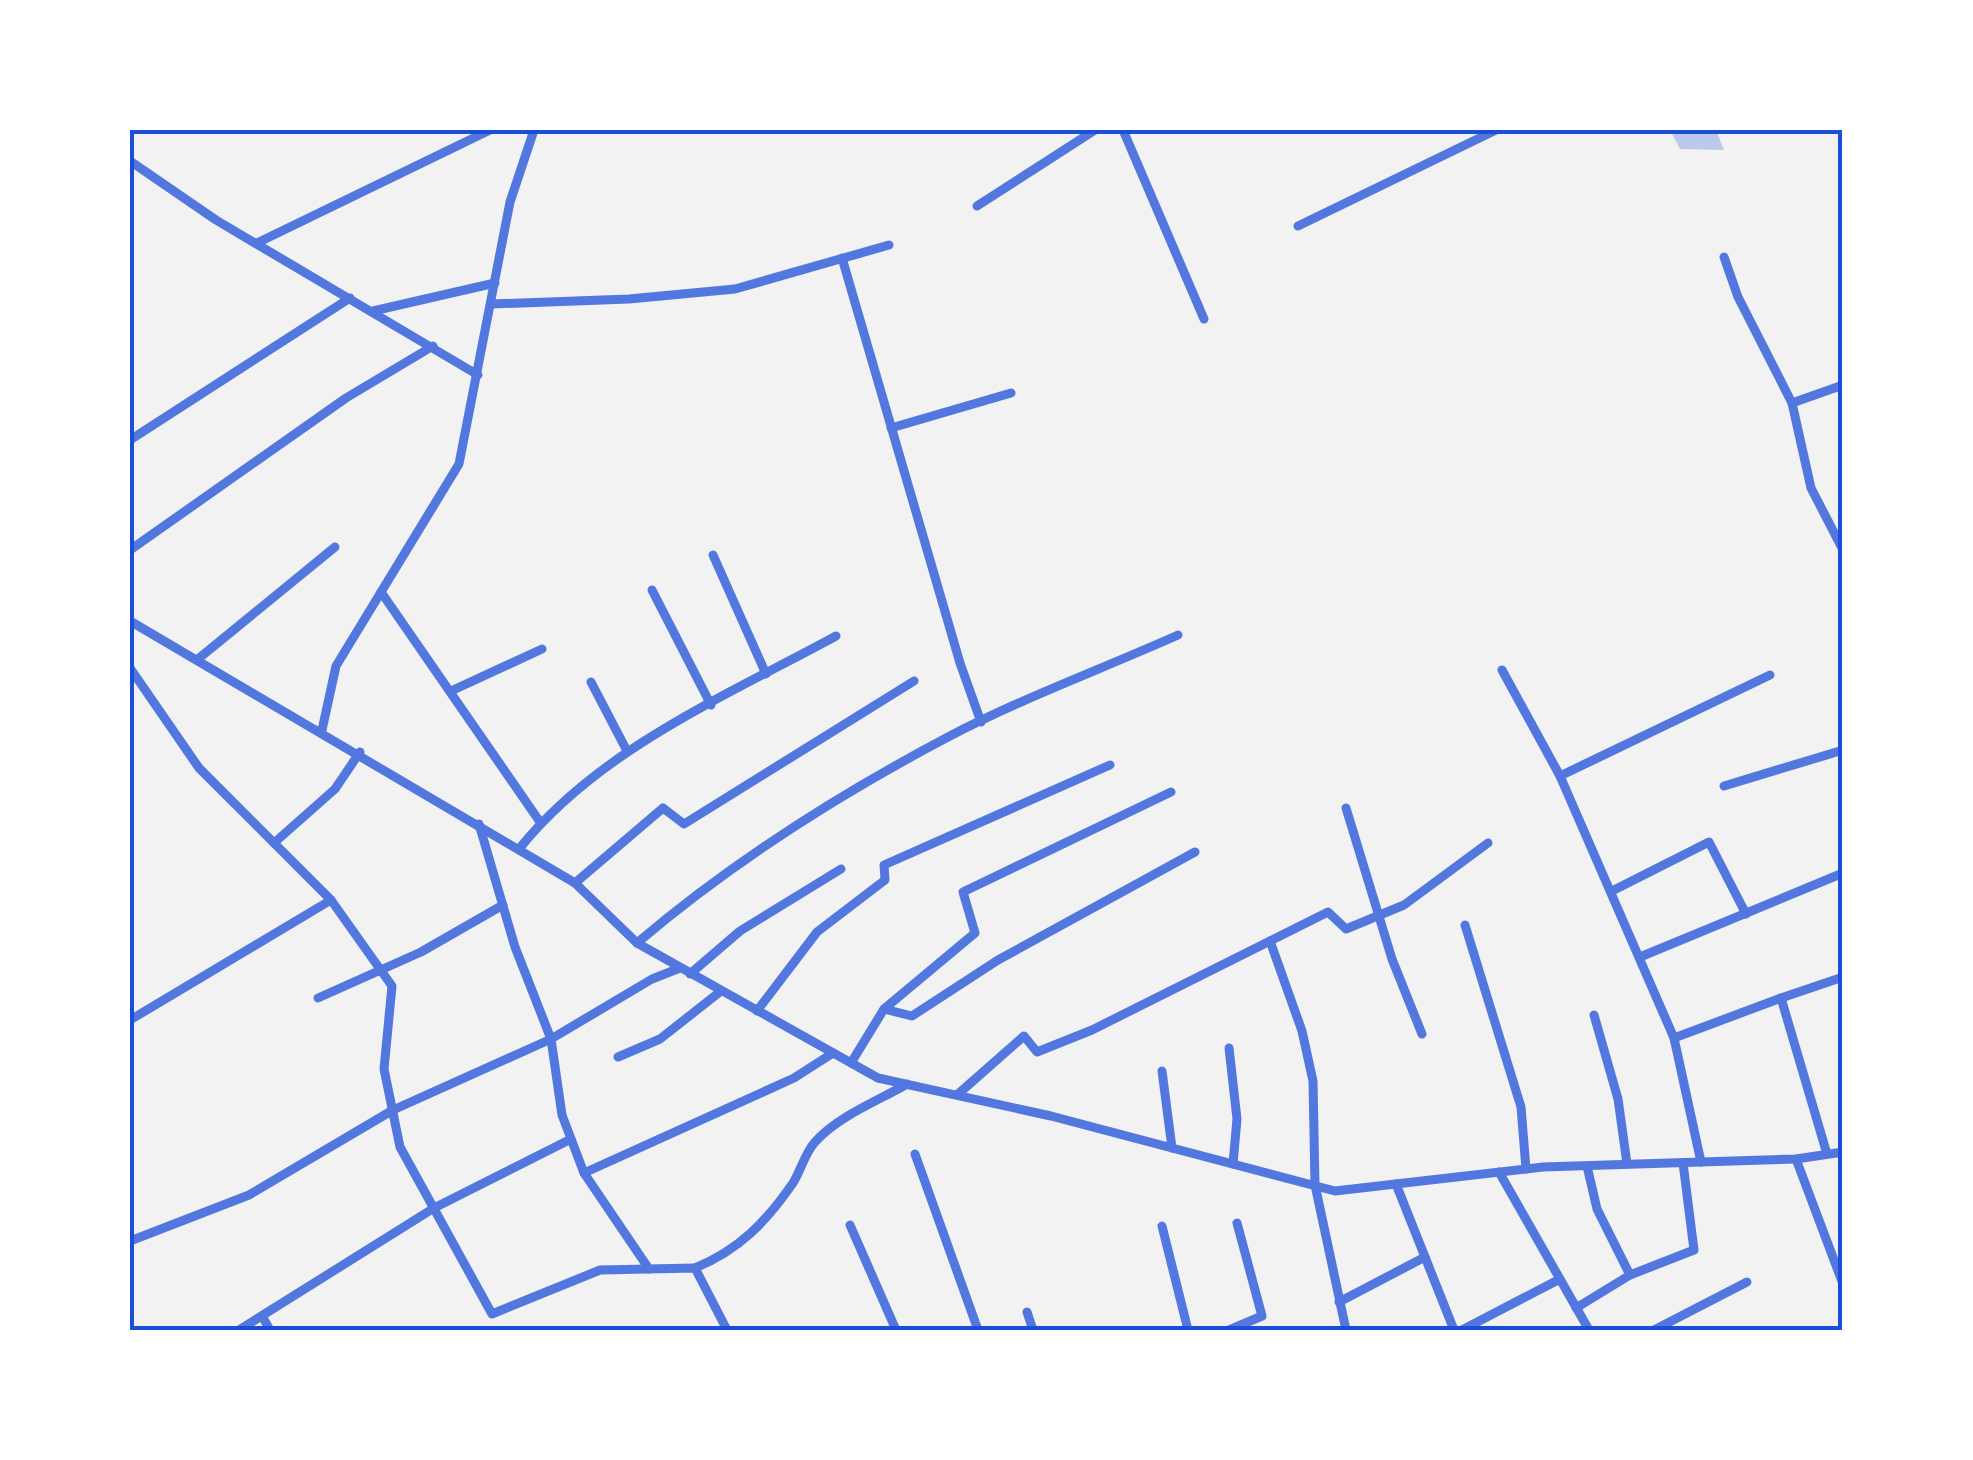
<svg xmlns="http://www.w3.org/2000/svg" width="1973" height="1460" font-family="Inter,sans-serif">
	<rect width="100%" height="100%" fill="#f2f2f2"/>
	<!-- building -->
	<path fill="#bdc9ec" d="M1670,130h46l8,20 -44,-1z"/>
	<g fill="none" stroke-linecap="round" stroke-linejoin="round">
		<!-- minor -->
		<g stroke="#5277de" stroke-width="9">
			<path d="M1123,130l81,189"/>
			<path d="M130,161l86,59 262,155"/>
			<path d="M977,206l118,-76"/>
			<path d="M1298,226l198,-96"/>
			<path d="M257,243l233,-113"/>
			<path d="M1724,257l14,40 54,106 19,85 32,62"/>
			<path d="M842,258l118,405 21,59"/>
			<path d="M491,304l138,-5 106,-10 154,-44"/>
			<path d="M373,311l122,-28"/>
			<path d="M1792,403l51,-18"/>
			<path d="M891,428l120,-35"/>
			<path d="M130,440l220,-142"/>
			<path d="M130,550l216,-152 87,-52"/>
			<path d="M713,555l53,119"/>
			<path d="M652,590l59,115"/>
			<path d="M381,592l159,230"/>
			<path d="M130,621l445,262 62,60 241,135 173,38 284,75 208,-24 253,-8 47,-7"/>
			<path d="M198,659l137,-112"/>
			<path d="M130,668l69,100 132,132 61,86 -8,83 16,78 92,167 108,-44 95,-2 32,62"/>
			<path d="M1502,670l58,106 114,262 27,124"/>
			<path d="M591,682l36,69"/>
			<path d="M451,691l91,-42"/>
			<path d="M322,730l14,-64 123,-202 51,-262 24,-72"/>
			<path d="M1560,776l210,-101"/>
			<path d="M1724,786l119,-36"/>
			<path d="M1346,808l46,151 30,75"/>
			<path d="M479,824l36,123 36,92 11,76 22,58 65,96"/>
			<path d="M274,843l61,-54 25,-37"/>
			<path d="M519,849c80,-100 207,-153 317,-213"/>
			<path d="M575,883l88,-75 21,16 230,-143"/>
			<path d="M1612,891l97,-49 37,72"/>
			<path d="M1465,925l56,182 5,62"/>
			<path d="M1270,941l32,90 11,50 2,104 31,145"/>
			<path d="M637,943c94,-80 201,-148 311,-206 74,-39 154,-68 230,-102"/>
			<path d="M1640,957l203,-84"/>
			<path d="M690,974l50,-43 101,-62"/>
			<path d="M318,998l103,-46 82,-47"/>
			<path d="M1781,998l62,-21"/>
			<path d="M884,1009l28,7 86,-56 197,-108"/>
			<path d="M757,1011l60,-79 68,-52 -1,-15 226,-100"/>
			<path d="M1594,1015l24,84 9,65"/>
			<path d="M130,1020l201,-120"/>
			<path d="M1674,1038l107,-40 46,156"/>
			<path d="M1229,1048l8,71 -4,45"/>
			<path d="M618,1057l42,-18 61,-48"/>
			<path d="M851,1063l33,-54 91,-76 -12,-41 208,-100"/>
			<path d="M1162,1071l10,77"/>
			<path d="M957,1095l67,-59 13,16 55,-22 236,-118 18,17 58,-24 84,-62"/>
			<path d="M915,1154l63,176"/>
			<path d="M1796,1159l47,125"/>
			<path d="M1587,1166l10,43 33,66"/>
			<path d="M1499,1172l90,158"/>
			<path d="M584,1173l210,-95 39,-25"/>
			<path d="M1396,1184l58,146"/>
			<path d="M850,1225l46,105"/>
			<path d="M1162,1226l26,104"/>
			<path d="M130,1241l119,-46 144,-85 158,-71 101,-60 28,-11"/>
			<path d="M695,1268c44,-18 71,-46 98,-85 8,-13 12,-30 22,-41 23,-26 63,-41 92,-58"/>
			<path d="M1339,1302l86,-45"/>
			<path d="M1576,1308l54,-33 64,-25 -11,-87"/>
			<path d="M1027,1312l6,18"/>
			<path d="M262,1316l8,14"/>
			<path d="M239,1330l195,-122 137,-69"/>
			<path d="M1229,1330l33,-14 -25,-93"/>
			<path d="M1462,1330l98,-51"/>
			<path d="M1654,1330l93,-48"/>
		</g>
	</g>
	<!-- border -->
	<rect width="1973" height="1460" fill="none" stroke="#ffffff" stroke-width="265"/>
	<rect x="132" y="132" width="1708" height="1196" fill="none" stroke="#1d4ed8" stroke-width="4"/>
</svg>
